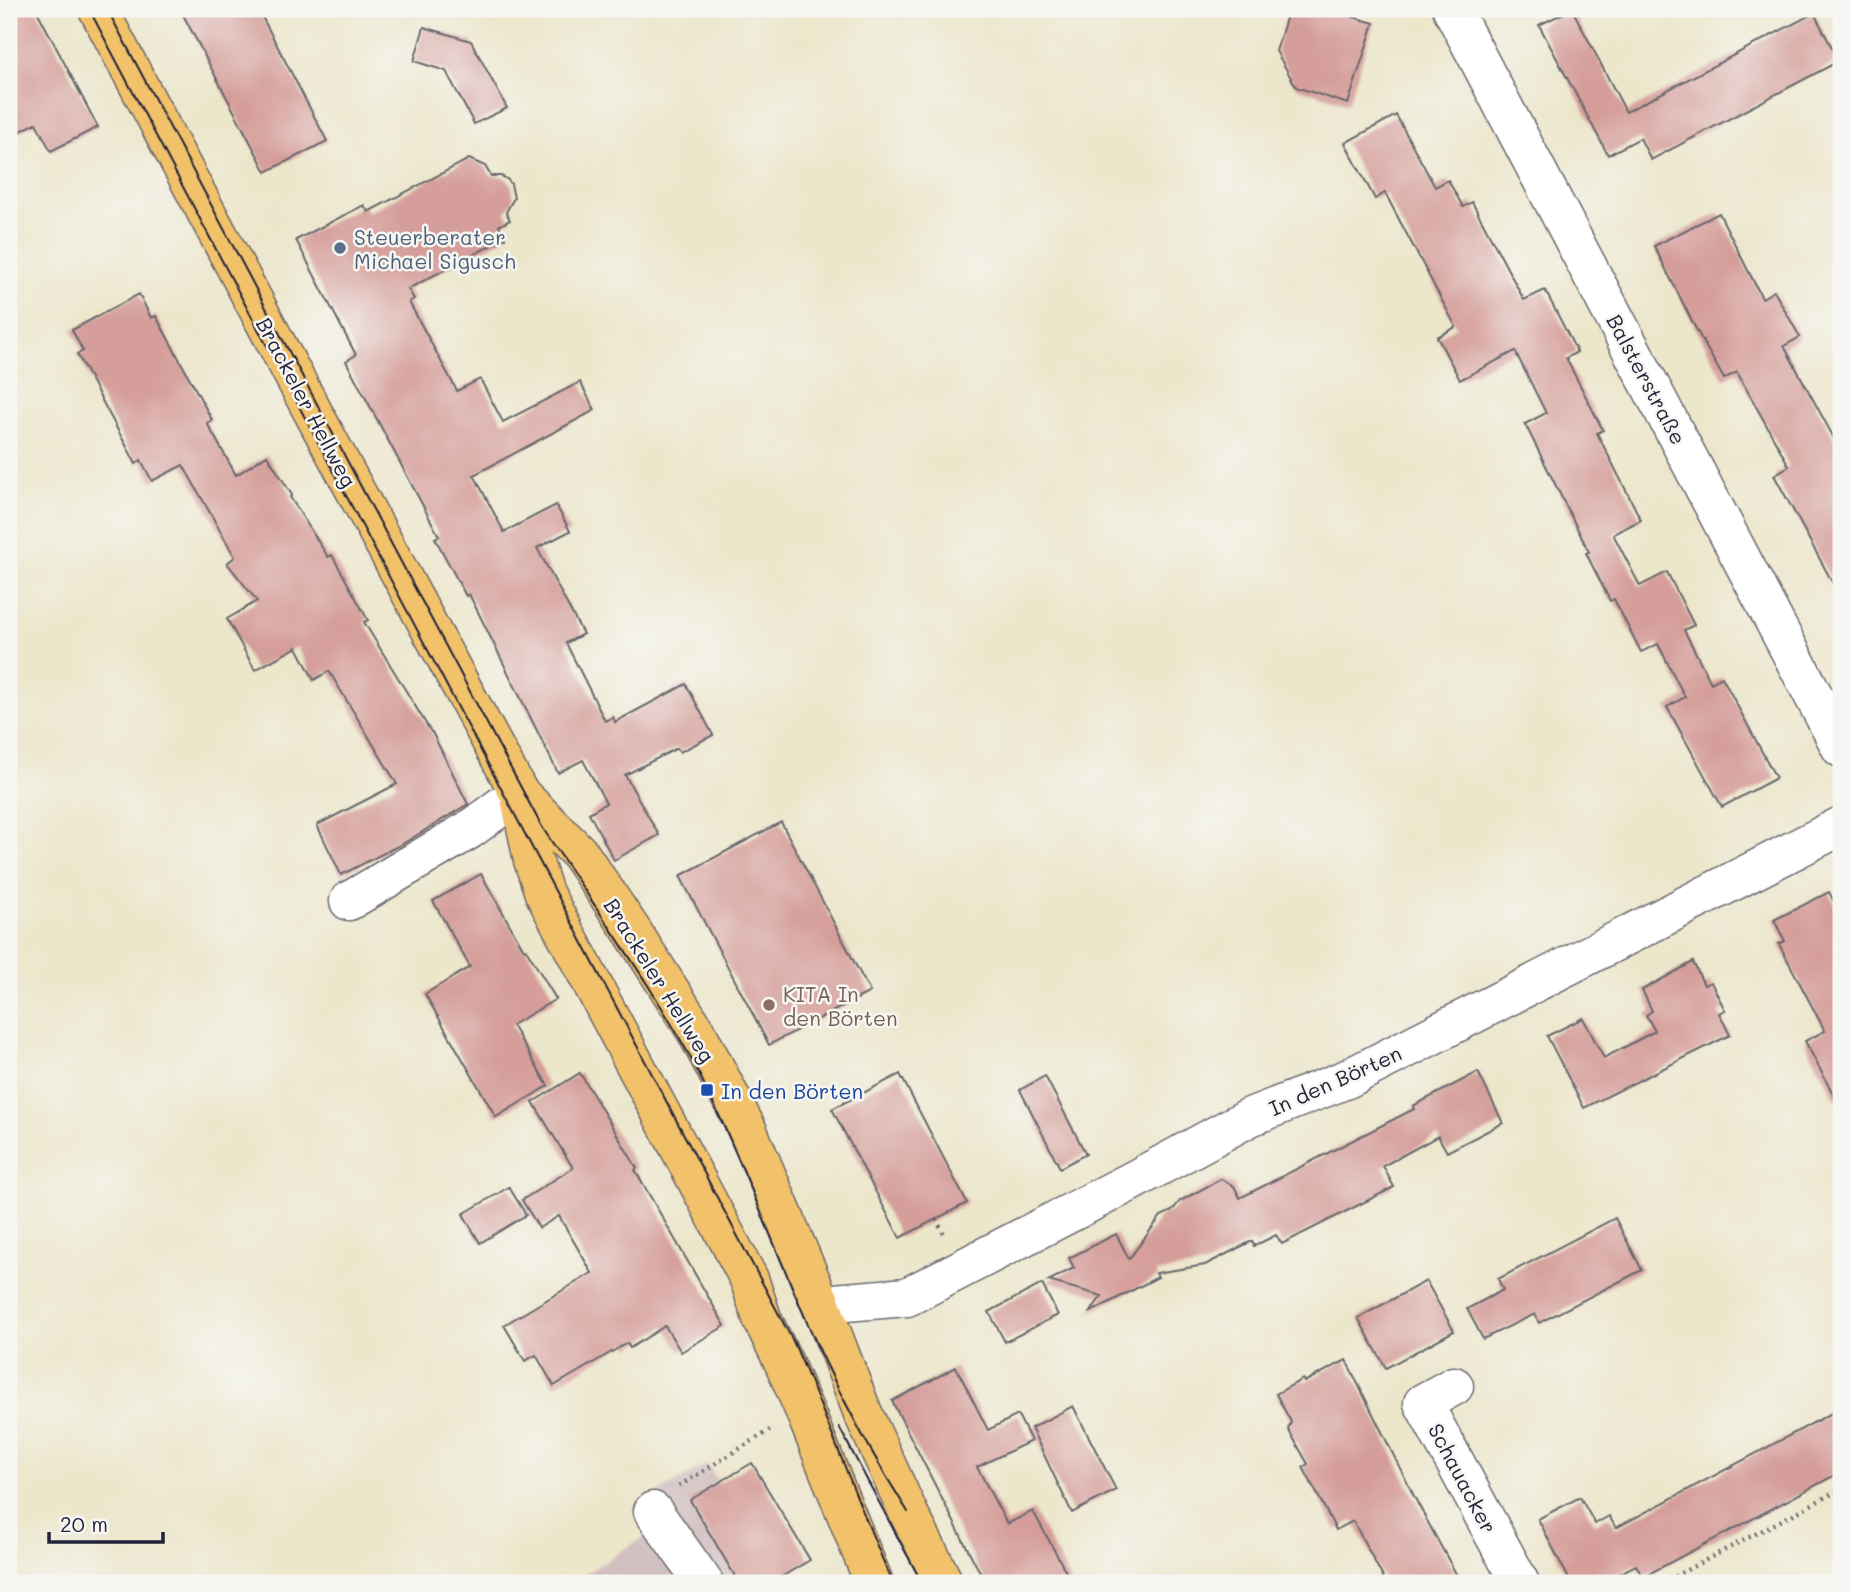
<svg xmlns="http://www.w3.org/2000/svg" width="1850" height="1592" font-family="Mali,sans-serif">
	<rect width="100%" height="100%" fill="#f6f6f2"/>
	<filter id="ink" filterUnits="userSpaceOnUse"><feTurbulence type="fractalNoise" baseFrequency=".0143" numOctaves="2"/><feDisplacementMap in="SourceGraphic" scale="14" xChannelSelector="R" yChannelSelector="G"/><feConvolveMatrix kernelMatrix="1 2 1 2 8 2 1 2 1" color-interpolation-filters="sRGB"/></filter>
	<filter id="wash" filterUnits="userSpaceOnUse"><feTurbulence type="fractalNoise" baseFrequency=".00686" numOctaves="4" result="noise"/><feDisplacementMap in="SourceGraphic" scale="28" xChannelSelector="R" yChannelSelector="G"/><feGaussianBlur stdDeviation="1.57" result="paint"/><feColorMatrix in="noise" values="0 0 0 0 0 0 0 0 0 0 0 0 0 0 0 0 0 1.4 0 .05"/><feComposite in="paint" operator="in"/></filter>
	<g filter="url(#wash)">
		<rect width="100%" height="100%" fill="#ece6cb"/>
		<!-- industrial -->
		<path fill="#d2bfc0" d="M707,1464l71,119h-208l95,-59 -16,-26z"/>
		<g id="blocks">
			<!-- building -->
			<g fill="#d59e9a">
				<path d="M9,9h27l62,118 -47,24 -15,-28 -27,14z"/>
				<path d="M180,9h78l69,132 -61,31z"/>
				<path d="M1289,9h60l4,8 21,6 -26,81 -52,-17 -20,-36z"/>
				<path d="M1572,9l54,103 188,-99 25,48 -188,99 -11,-22 -32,17 -69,-130z"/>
				<path d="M424,27l47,14 36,67 -33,16 -28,-53 -32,-10z"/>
				<path d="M1396,115l39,72 13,-7 15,27 9,-5 52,98 21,-10 32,62 -11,6 37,72 -6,3 44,87 -28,14 27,52 27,-14 27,53 -10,5 27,53 11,-6 54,101 -54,29 -55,-100 18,-10 -27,-53 -17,8 -27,-53 -4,2 -24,-48 3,-1 -64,-128 21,-11 -31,-62 -55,29 -23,-43 19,-10 -71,-134 -10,6 -30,-56z"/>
				<path d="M469,159l16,7 6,10h10l6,3 4,5 3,14 -8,14 4,8 -11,6 6,12 -97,51 6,10 -5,3 48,89 23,-12 23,43 77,-40 15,28 -121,65 30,57 52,-27 14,26 -33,17 46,86 -17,9 39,78 8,-4 2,5 71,-38 27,51 -33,17 -3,-4 -52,27 34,60 -45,25 -25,-47 17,-10 -23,-43 -25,13 -89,-179 -3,2 -31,-58 4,-2 -93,-175 10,-6 -60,-115 68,-35 4,7z"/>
				<path d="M1719,213l43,85 12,-7 26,46 -16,9 57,105v147l-67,-123 15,-9 -52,-94 -13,7 -28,-50 -42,-83z"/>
				<path d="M139,294l12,24 5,-2 56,104 -5,3 29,52 31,-20 25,40 -2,2 38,60 4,-2 36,65 -4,2 67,110h1l36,72 -64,39 -63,32 -24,-50 80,-41 -68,-113 -15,9 -17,-33 -42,23 -28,-51 30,-18 -30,-38 8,-6 -52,-92 -31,16 -11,-21 -5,4 -15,-28 -44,-82 6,-3 -11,-21z"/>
				<path d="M781,822l89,170 -101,53 -89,-169z"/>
				<path d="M481,874l43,76 2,-1 30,50 -44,26 36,61 -52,31 -71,-123 45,-27 -37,-66z"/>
				<path d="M1829,892l12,23v194l-36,-68 20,-10 -46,-87 6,-3 -11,-21z"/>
				<path d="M1693,962l11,23 7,-3 14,28 -6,3 11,22 -146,73 -37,-72 36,-18 21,40 51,-27 -9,-16 6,-4 -10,-21z"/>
				<path d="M1478,1072l25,51 -56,29 -9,-16 -55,30 11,21 -112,57 -6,-9 -22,11 -2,-5 -47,24 -49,8 2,4 -69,36 13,-17 -54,-15 26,-13 -5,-10 47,-24 13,25 32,-43 11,-5 8,-10 41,-22 13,7 6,12 174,-89 -1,-3z"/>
				<path d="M580,1073l57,95 -2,2 90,156 -44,26 -16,-26 -35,22 -3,-5 -73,43 -18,-31 -11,6 -21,-36 88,-52 -33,-57 -20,12 -17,-28 51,-32 -40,-66z"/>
				<path d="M900,1074l67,129 -67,35 -68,-129z"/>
				<path d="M1045,1076l41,78 -26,14 -40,-78z"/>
				<path d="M509,1187l17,28 -46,28 -17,-29z"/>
				<path d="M1615,1218l27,52 -103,53 -4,-9 -52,25 -16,-30 36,-19 -5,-11z"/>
				<path d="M1426,1281l28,50 -68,37 -28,-50z"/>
				<path d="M1042,1284l16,31 -53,27 -16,-30z"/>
				<path d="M1346,1360l72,144 43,79h-75l-33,-62 -17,9 -33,-63 5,-3 -20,-35 3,-7 -15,-28 27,-15 1,3z"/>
				<path d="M956,1367l32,63 30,-15 13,26 -54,26 30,57 26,-13 39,72h-85l-11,-18 -84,-164z"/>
				<path d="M1073,1406l43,84 -44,23 -41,-85z"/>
				<path d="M1841,1408v64l-198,105 -7,-12 -36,18h-29l-33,-64 42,-22 15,27 14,-8 7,12z"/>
				<path d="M752,1463l58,97 -39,23h-32l-49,-83z"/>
			</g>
		</g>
	</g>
	<g filter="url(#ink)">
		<use href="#blocks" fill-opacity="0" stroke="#69676d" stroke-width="2"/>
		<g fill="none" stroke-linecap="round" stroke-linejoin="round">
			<defs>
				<g id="minor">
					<path d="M1452,9l389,739"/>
					<path d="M349,901l120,-71 50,-37"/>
					<path d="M821,1304l86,-7 227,-117 116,-63 97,-38 494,-253"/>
					<path d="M1454,1386l-31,17 97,180"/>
					<path d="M653,1511l51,72"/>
				</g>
				<g id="major">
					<path d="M98,9l217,407 204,377 61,61 54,80 62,97 51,98 74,175 41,107 46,101 36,71"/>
					<path d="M519,793l14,67 11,33 205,386 14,42 20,40 22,51 69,171"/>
				</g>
			</defs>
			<!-- minor casing -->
			<use href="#minor" stroke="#69676d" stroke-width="41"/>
			<!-- major casing -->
			<use href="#major" stroke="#69676d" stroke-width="41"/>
			<!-- path -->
			<g stroke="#69676d" stroke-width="4.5" stroke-dasharray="2 5" stroke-linecap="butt">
				<path d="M936,1219l8,15"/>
				<path d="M679,1486l91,-56"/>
				<path d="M1662,1583l179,-94"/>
			</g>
			<!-- minor -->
			<use href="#minor" stroke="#fff" stroke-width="38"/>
			<!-- major -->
			<use href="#major" stroke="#f2c26a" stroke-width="38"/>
			<!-- tram -->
			<g stroke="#22223b" stroke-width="2">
				<path d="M89,9l704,1332c36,80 64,162 100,242"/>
				<path d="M107,9l435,818c57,87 121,171 166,265 41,84 72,172 111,257 26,56 56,111 89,163"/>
				<path d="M839,1427l83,156"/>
			</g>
		</g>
	</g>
	<!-- markers -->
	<circle fill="#5c6f8a" stroke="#f6f6f2" stroke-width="2.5" cx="340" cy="248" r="7"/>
	<circle fill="#8d6e63" stroke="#f6f6f2" stroke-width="2.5" cx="769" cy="1005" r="7"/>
	<rect fill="#1a4fb4" stroke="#f6f6f2" stroke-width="2.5" x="700" y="1083" width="14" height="14" rx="3.5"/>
	<g text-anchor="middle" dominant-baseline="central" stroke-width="5" stroke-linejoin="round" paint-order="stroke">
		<!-- service labels -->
		<g font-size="21" fill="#4e5e75" stroke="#f6f6f2" text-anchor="start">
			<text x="354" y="236">Steuerberater<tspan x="354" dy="24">Michael Sigusch</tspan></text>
		</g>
		<!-- street labels -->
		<g font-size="21" fill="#22223b" stroke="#f6f6f2">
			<text transform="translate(1647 379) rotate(62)">Balsterstraße</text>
			<text transform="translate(307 402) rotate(62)">Brackeler Hellweg</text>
			<text transform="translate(660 980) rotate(58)">Brackeler Hellweg</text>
			<text transform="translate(1335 1080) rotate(-24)">In den Börten</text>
			<text transform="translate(1463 1478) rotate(62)">Schauacker</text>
		</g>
		<!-- education labels -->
		<g font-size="21" fill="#785e54" stroke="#f6f6f2" text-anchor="start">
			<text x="783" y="993">KITA In<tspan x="783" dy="24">den Börten</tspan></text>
		</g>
		<!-- transit labels -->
		<g font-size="21" fill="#164399" stroke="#f6f6f2" text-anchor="start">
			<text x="721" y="1090">In den Börten</text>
		</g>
	</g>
	<!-- margin -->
	<rect width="1850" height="1592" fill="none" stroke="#f6f6f2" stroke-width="35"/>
	<!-- scale -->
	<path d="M49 1532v10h114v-10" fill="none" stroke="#22223b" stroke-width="3.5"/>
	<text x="60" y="1532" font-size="21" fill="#22223b" stroke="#f6f6f2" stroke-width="5" paint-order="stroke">20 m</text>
</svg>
